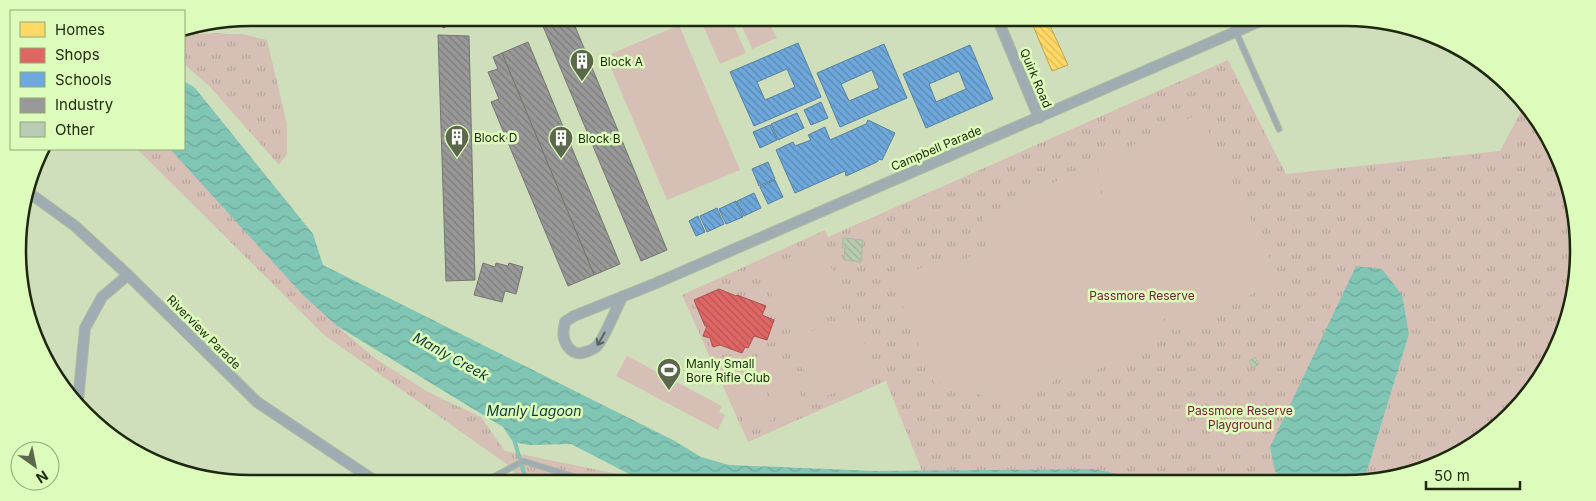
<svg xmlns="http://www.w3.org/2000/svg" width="1596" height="501" font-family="Inter,sans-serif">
	<defs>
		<pattern id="grass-tufts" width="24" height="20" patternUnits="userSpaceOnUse" patternTransform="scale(1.25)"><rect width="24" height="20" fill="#d6c0b5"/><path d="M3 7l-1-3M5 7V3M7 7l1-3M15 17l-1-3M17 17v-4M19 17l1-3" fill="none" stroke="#b7a59a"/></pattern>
		<pattern id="water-waves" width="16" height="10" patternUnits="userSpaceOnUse" patternTransform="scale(1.25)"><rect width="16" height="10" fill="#81c5b5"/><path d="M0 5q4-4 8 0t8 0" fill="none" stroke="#6fa99a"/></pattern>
		<pattern id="homes-back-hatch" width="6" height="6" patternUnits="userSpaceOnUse" patternTransform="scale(1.25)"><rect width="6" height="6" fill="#ffd966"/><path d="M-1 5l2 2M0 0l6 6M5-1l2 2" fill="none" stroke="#daba57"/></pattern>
		<pattern id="shops-back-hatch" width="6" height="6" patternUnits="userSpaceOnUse" patternTransform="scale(1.25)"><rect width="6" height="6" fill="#e06666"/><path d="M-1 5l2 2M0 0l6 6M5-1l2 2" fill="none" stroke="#b55452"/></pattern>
		<pattern id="schools-back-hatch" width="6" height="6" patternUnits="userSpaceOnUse" patternTransform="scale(1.25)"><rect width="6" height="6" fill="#6fa8dc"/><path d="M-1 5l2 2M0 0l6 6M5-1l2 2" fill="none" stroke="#5b89b1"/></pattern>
		<pattern id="industry-back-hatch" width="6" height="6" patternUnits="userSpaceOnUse" patternTransform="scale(1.25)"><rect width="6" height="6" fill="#999"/><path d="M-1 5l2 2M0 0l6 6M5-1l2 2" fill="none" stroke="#7c7d7b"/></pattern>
		<pattern id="building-back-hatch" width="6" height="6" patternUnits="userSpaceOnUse" patternTransform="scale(1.25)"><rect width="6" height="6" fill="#b9cbb2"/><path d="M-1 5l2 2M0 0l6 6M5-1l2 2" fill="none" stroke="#9fae98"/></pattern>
	</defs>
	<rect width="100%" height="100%" fill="#cfdfbc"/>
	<!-- grass -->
	<g fill="url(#grass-tufts)">
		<path d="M218,33l11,1h13l25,6 20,84v30l-8,11 -69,-78 -26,-23v-30z"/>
		<path d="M1228,60l58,114 214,-23 24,-45 15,15 35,84v91l-27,71 -37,48 -61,44 -73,22h-12l45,-147 -134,137 9,10h-128l-62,-12 -172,2 -36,-90 -138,61 -66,-147 143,-65 3,7z"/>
		<path d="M137,149h34l166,177 39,33 52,33 53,25 24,34 142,29h-130l-5,-12 -188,-133z"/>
	</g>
	<!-- garden -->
	<g fill="#d6c0b5">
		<path d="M700,19h31l15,34 -26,11z"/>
		<path d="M739,19l29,1 9,18 -25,11z"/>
		<path d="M679,25l61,145 -73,30 -61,-144z"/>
		<path d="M1200,113l80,168 -105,50 -6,-13 -6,1 7,15 -106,52 -5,-9c-33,28 -74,30 -107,1l-17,7 -43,-105 69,-28 3,8 15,-8 17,-4 -14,-30 106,-52 14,29 5,-6 -12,-26z"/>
		<path d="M821,244l26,60 -61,26 -25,-60z"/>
		<path d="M852,314l26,60 -61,26 -26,-60z"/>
		<path d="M778,347l27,58 -25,12 -27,-59z"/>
		<path d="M627,356l95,50 -3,6 6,3 -7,15 -102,-54z"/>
		<path d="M746,360l28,59 -26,12 -27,-59z"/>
	</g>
	<!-- water -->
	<g fill="url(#water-waves)">
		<path d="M184,81l11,7 118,146 10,31 350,175 28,17 28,8 145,6 220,-2 62,12 -509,-1 -10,-2 -66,-34 -42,1 -16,-3 -10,-15 -166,-101 -35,-32 -132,-145h14z"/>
		<path d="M1356,266l26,3 20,26 7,39 -45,147h-80l-9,-10 -5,-24z"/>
	</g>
	<!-- homes -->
	<path fill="url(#homes-back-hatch)" stroke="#bca44c" d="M1031,21h17l20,44 -16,6z"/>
	<!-- shops -->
	<g fill="url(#shops-back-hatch)" stroke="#a6534c">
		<path d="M440,18h28l-25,10z"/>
		<path d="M719,289l17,7 1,-1 29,11 -4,9 12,5 -7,20 -13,-4 -6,12 -3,-1 -3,6 -22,-8 -7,2 -3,-9 -7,-2 4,-10h-2l-11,-26z"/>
	</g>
	<!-- schools -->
	<g fill="url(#schools-back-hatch)" stroke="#57829e" fill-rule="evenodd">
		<path d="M889,20h17l-14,6z"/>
		<path d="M798,43l23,54 -67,29 -24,-54zM787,69l8,18 -30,13 -8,-18z"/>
		<path d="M884,44l23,54 -67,29 -23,-54zM872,70l7,18 -30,13 -8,-17z"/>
		<path d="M970,45l23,54 -67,29 -23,-54zM959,71l7,18 -30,13 -7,-18z"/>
		<path d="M821,102l7,16 -17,7 -7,-15z"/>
		<path d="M797,113l7,15 -26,12 -7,-16z"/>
		<path d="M868,120l27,13 -13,27 -3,-1 -2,3 -31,14 -1,-5 -50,22 -19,-43 17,-8 2,4 16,-6 -3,-5 17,-8 5,13 36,-16z"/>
		<path d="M770,125l7,15 -17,8 -7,-16z"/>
		<path d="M768,162l7,17 -16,7 -7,-17z"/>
		<path d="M775,180l8,17 -15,7 -8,-17z"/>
		<path d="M754,193l7,15 -17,8 -7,-15z"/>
		<path d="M736,201l7,16 -17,7 -7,-15z"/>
		<path d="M717,208l7,16 -17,8 -7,-16z"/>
		<path d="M698,216l7,16 -9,4 -7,-15z"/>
	</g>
	<!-- industry -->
	<g fill="url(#industry-back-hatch)" stroke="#747770">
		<path d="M540,19h32l95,231 -26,11z"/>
		<path d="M438,35l31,1 6,244 -29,1z"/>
		<path d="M528,42l92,222 -26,11 -92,-222z"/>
		<path d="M502,53l92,222 -26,11 -77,-184 8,-3 -11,-27 10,-3 -5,-12z"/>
		<path d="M483,263l12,4 1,-4 12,3 1,-3 14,4 -7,27 -11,-3 -3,11 -28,-7z"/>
	</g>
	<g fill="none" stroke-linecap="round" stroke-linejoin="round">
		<!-- stream -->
		<path stroke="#81c5b5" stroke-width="4" d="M514,439l12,41"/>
	</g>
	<!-- building -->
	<g fill="url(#building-back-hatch)" stroke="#aabba2">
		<path d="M843,238l20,2 -2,22 -17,-2 1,-12h-3z"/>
		<path d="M1255,357l4,7 -6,4 -4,-7z"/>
	</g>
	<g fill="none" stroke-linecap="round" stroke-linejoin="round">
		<defs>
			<g id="service">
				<path d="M1236,32l43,97"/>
				<path d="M488,480l35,-19 62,19"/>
			</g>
			<g id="minor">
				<path d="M998,20l41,98"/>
				<path d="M28,192l47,34 53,49 129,127 115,77"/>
				<path d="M623,296c-8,13 -18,43 -27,51 -4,3 -9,5 -14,6 -6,1 -10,-1 -14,-6 -6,-8 -5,-16 -3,-25l9,-6 80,-32 604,-262"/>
				<path d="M78,401l7,-73 17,-31 26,-22"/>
			</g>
		</defs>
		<!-- service casing -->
		<use href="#service" stroke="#aebc9f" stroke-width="7"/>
		<!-- minor casing -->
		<use href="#minor" stroke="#aebc9f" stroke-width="12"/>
		<!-- service -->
		<use href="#service" stroke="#9fadb2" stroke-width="5"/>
		<!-- minor -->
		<use href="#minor" stroke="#9fadb2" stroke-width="10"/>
	</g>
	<!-- one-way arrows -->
	<defs><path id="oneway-shaft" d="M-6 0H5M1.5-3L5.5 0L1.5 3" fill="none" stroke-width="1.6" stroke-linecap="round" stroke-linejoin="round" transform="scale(1.25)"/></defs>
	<use stroke="#586458" href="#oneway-shaft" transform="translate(601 339) rotate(120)"/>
	<!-- icons -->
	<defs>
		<symbol id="building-pin" viewBox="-11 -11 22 30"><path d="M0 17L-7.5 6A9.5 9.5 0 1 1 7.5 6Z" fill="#5c684c" stroke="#ddfbbb"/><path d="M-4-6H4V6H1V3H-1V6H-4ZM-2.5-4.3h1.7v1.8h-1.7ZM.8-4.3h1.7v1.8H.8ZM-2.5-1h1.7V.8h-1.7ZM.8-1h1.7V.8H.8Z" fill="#fff"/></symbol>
		<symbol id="stadium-pin" viewBox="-11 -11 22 30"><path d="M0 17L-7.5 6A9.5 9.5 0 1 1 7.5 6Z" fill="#5c684c" stroke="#ddfbbb"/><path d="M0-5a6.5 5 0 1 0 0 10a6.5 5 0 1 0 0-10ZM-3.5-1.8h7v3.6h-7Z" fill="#fff"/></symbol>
	</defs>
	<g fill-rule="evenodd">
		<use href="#building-pin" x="568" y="47" width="28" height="38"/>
		<use href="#building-pin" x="443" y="123" width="28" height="38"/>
		<use href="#building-pin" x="547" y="124" width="28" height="38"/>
		<use href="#stadium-pin" x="655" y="356" width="28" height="38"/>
	</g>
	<g text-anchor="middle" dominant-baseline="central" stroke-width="5" stroke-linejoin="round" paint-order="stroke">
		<!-- poi labels -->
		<g font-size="12" fill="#1e280f" stroke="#ddfbbb" text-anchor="start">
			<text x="600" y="61">Block A</text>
			<text x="474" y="137">Block D</text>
			<text x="578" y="138">Block B</text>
			<text x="686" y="363">Manly Small<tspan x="686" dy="14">Bore Rifle Club</tspan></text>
		</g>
		<!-- street labels -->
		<g font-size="12" fill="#1e280f" stroke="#ddfbbb">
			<text transform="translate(1036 78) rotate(67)">Quirk Road</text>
			<text transform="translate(936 148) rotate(-23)">Campbell Parade</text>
			<text transform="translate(204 332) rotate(45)">Riverview Parade</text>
		</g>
		<!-- park labels -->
		<g font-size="12" fill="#742037" stroke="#ddfbbb">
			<text x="1142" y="295">Passmore Reserve</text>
			<text x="1240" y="410">Passmore Reserve<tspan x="1240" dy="14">Playground</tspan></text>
		</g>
		<!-- water labels -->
		<g font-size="14" font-style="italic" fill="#0f3b37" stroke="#ddfbbb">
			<text transform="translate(451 356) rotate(29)">Manly Creek</text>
			<text x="534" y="410">Manly Lagoon</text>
		</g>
	</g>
	<!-- crop -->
	<path d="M0 0H1596V501H0ZM250 26H1346A224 224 0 0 1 1570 250V251A224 224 0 0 1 1346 475H250A224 224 0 0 1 26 251V250A224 224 0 0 1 250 26Z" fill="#ddfbbb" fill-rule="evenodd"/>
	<path fill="none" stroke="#1e280f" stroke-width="2.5" d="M250 26H1346A224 224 0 0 1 1570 250V251A224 224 0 0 1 1346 475H250A224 224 0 0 1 26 251V250A224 224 0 0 1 250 26Z"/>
	<!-- legend -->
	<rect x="10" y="10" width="175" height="140" fill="#ddfbbb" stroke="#91a776"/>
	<rect x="20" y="22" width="25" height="15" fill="#ffd966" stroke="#91a776"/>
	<text x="55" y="35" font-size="15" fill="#1e280f">Homes</text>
	<rect x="20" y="48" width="25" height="15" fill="#e06666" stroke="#91a776"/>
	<text x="55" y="60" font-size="15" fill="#1e280f">Shops</text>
	<rect x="20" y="72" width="25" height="15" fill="#6fa8dc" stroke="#91a776"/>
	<text x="55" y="85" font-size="15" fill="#1e280f">Schools</text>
	<rect x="20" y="98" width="25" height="15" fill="#999999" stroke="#91a776"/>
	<text x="55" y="110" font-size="15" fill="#1e280f">Industry</text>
	<rect x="20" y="122" width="25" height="15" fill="#b9cbb2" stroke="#91a776"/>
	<text x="55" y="135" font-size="15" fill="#1e280f">Other</text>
	<!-- north arrow -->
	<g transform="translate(35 466) rotate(147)"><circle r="24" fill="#ddfbbb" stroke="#91a776"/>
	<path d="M0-4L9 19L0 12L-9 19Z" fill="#5c684c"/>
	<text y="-8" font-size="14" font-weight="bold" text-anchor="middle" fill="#1e280f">N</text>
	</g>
	<!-- scale -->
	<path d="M1426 481v8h94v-8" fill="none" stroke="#1e280f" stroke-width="2.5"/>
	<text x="1434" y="481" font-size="15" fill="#1e280f" stroke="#ddfbbb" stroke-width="4" paint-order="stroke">50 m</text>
</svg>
